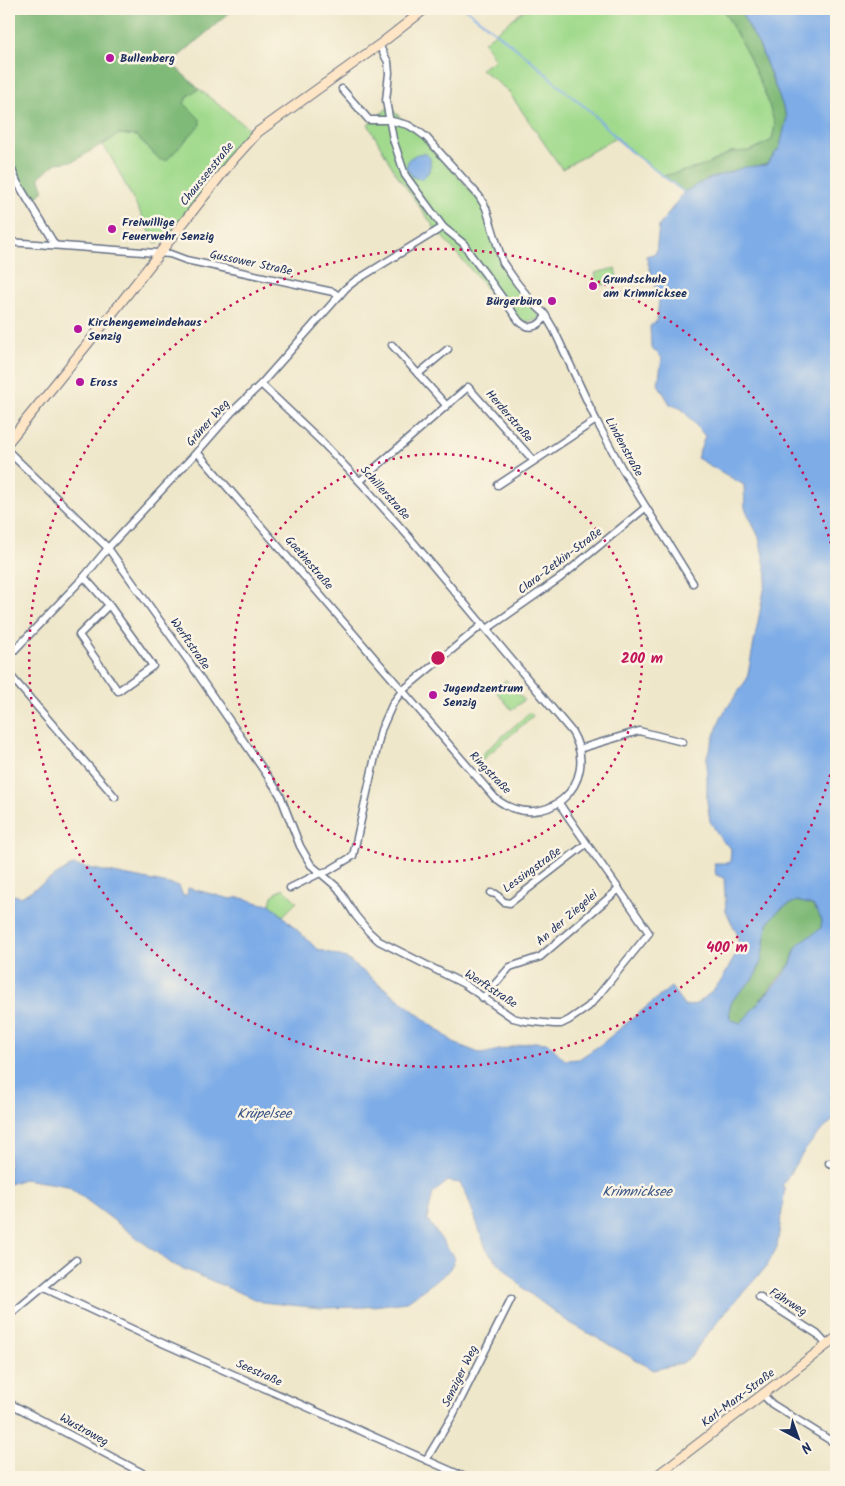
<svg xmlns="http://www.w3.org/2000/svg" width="845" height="1486" font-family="Kalam,sans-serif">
	<rect width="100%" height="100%" fill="#fcf5e5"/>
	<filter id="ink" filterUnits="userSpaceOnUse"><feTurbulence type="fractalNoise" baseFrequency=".02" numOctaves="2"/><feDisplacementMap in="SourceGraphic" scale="10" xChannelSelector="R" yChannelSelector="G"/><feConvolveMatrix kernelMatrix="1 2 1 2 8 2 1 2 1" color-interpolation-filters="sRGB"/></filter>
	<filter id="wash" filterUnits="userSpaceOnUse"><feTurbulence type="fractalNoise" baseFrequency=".0096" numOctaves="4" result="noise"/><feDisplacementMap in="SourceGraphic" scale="20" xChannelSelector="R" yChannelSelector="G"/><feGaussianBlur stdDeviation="1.12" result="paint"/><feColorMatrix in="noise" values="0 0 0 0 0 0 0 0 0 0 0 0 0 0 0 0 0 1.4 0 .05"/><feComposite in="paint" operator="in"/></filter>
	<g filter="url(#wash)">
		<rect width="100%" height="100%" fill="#efe7ca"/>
		<!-- green -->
		<g fill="#a1da8d" stroke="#5e8476">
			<path d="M525,9h129l2,2 29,1v-3h38l26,48 18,41 8,27 -3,15 -22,11 -19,1 -27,14 -41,10 -34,-26 -14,-12 -53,31 -54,-78 -27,-22 14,-9 -11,-18z"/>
			<path d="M199,89l54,43 -21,22 -67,87 -9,2 -45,-86 -8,-12 16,-11 18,2 23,24 39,-41 -15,-16 5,-8z"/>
			<path d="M389,107l38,34 56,64 19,57 39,57 -18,3 -10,-3 -79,-92 -39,-55 -27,-48z"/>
			<path d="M615,268l3,13 -20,5 -3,-13z"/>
			<path d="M506,680l18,20 -12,10 -17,-20z"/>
			<path d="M530,712l3,4 -58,50 -3,-3z"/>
			<path d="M283,888l14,14 -14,14 -13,-12 2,-8z"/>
		</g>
		<!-- forest -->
		<g fill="#80ba78" stroke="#4e746b">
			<path d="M9,9h225l-63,54 28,26 -10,6 -5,8 16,16v6l-33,35h-7l-23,-24 -18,-2 -45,27 -18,2 -17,14 5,14 -11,9 -12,-18 -12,-25z"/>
			<path d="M723,9h16l19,34 29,74 -7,30 -14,18c-30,2 -56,13 -82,27l-21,-16 41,-10 27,-14 19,-1 22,-11 3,-15 -8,-27 -18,-41z"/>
			<path d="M797,901l15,4 10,15 -1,8 -7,7 -8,3 -12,14 -3,11 -44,53 -6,7 -10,-3c-8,-23 18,-31 26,-48 14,-31 -3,-55 40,-71z"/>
		</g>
		<!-- water -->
		<g fill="#7dace7" stroke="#4c6ea2" fill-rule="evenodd">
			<path d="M739,9h97v1109c-23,17 -39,43 -54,68l3,2 -8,59 -10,19 -38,42 -28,34 -10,15 -9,6 -28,7 -87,-49 -42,-31 -38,-39 -21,-58 -6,-10 -12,-2 -15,12 -6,26 28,40 -7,13 -42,30 -41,5 -45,1 -58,-6 -90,-38 -104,-78 -44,-7 -15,5v-290l12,3 52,-32 106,21 4,10 4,-1 1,-7 43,11c14,-5 25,7 39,5l47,45 29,9 110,86 26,10 51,-12 15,1 17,17 14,-1 21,-14 71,-58 13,18 6,1 8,-3 11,-9 12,-13 17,-30v-15l-12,-25 -2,-33 -8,-3 -2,-12h16l1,-15 -9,-7 -12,-20 -3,-20v-45l14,-39 26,-38 20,-104 -8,-38 -14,-29 -1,-23 -47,-27 8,-22 -23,-27 -12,-5 -12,-20 4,-26 -11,-11 -1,-21 7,-5 2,-22 -13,-43 10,-3 3,-27 25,-34 24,-13 37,-12 21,-2 14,-18 7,-30 -27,-70zM797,901l16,4 9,15 -1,8c-7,7 -15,9 -22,16 -5,6 -5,14 -9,21 -12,18 -29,34 -43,51l-6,7 -10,-3c-9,-22 18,-31 26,-48 14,-31 -3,-55 40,-71z"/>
			<path d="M417,154h9l4,4c1,10 0,15 -9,21l-8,-2 -7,-9 3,-9z"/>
		</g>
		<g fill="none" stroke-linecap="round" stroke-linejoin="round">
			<!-- stream -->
			<path stroke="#7dace7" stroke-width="2" d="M466,9l65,51 27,25 32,26 39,39 55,42"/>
		</g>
	</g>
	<g filter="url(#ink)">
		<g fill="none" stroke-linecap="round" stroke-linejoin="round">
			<defs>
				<g id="street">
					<path d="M379,45l9,17 1,11 -3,28 7,38 12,36 38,52 21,17 6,10 16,21 33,46c10,10 20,6 27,-5"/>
					<path d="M342,89l27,31h19l20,5 10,6 8,6 53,59 7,12 17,55 14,20 17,21 10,9 10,17 42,90 25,47 72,116"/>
					<path d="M9,163l8,19 38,63"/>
					<path d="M9,242l161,12 16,6 147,32 6,4"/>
					<path d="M392,345l54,60"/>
					<path d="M418,374l30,-25"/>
					<path d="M9,452l99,96 82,115 81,118 9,14 20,51 11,19 27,23 17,27 14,17 10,9 85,43 49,34 12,3 29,3h7l8,-4 19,-13 9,-10 52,-64c-29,-44 -61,-86 -90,-130"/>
					<path d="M197,452l298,346c47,38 108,-13 77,-66l-163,-195 -46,-52 -41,-43 -61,-58"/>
					<path d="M360,481l108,-94 65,73"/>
					<path d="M498,485l98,-65"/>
					<path d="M84,577l25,28 -30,30 39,56 35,-25 -44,-61"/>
					<path d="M487,629l73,-51 85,-70"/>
					<path d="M9,656l75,-79 24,-29 89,-96 35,-40 29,-28 85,-96 9,-7 88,-54"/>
					<path d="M9,674l106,123"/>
					<path d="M579,749l60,-18 44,11"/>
					<path d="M290,888l30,-15 8,-2 25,-15 28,-126 12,-27 9,-12 81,-67"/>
					<path d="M491,893l5,1 8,8 6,1 76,-59"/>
					<path d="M483,998l27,-31 30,-10 79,-68"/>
					<path d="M829,1163l7,3"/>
					<path d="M44,1288l116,54 305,135"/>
					<path d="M759,1297l58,37 10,11"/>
					<path d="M9,1316l67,-56"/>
					<path d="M763,1395l9,9 64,40"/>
					<path d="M9,1403l141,74"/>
					<path d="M426,1460l27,-45 58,-116"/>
				</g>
				<g id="secondary">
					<path d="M9,441l106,-131 116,-148 27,-30 121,-87 46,-36"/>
					<path d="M655,1477l181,-139"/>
				</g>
			</defs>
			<!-- street casing -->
			<use href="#street" stroke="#656f84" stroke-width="9"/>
			<!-- secondary casing -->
			<use href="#secondary" stroke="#656f84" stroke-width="11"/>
			<!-- street -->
			<use href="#street" stroke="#fff" stroke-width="6"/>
			<!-- secondary -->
			<use href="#secondary" stroke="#fde5c5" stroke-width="9"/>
		</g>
	</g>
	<!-- distance rings -->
	<g fill="none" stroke="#c2185b" stroke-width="2.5" stroke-dasharray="2.5 5">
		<circle cx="438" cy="658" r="204"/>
		<path d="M836 753A409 409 0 1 1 836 563"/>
	</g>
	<!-- markers -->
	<g fill="#b5179e" stroke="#fcf5e5" stroke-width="2">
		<circle cx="110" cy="58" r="5"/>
		<circle cx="112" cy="229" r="5"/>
		<circle cx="593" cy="286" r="5"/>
		<circle cx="552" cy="301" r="5"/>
		<circle cx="78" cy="329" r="5"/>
		<circle cx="80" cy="382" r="5"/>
		<circle cx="433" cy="695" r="5"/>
	</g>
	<g text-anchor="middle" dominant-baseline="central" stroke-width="5" stroke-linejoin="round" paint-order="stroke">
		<!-- poi labels -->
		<g font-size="12" font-weight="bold" fill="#1b2f5e" stroke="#fcf5e5" text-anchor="start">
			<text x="120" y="58">Bullenberg</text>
			<text x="122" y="222">Freiwillige<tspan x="122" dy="14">Feuerwehr Senzig</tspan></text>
			<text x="603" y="279">Grundschule<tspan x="603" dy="14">am Krimnicksee</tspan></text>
			<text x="542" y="301" text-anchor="end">Bürgerbüro</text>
			<text x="88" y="322">Kirchengemeindehaus<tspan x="88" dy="14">Senzig</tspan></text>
			<text x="90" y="382">Eross</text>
			<text x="443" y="688">Jugendzentrum<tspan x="443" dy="14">Senzig</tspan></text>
		</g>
		<!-- street labels -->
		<g font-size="12" fill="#1b2f5e" stroke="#fcf5e5">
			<text transform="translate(207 174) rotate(-51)">Chausseestraße</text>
			<text transform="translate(251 263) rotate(12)">Gussower Straße</text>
			<text transform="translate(509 416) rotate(49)">Herderstraße</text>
			<text transform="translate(208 423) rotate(-48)">Grüner Weg</text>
			<text transform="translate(624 447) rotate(61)">Lindenstraße</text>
			<text transform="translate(385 493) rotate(48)">Schillerstraße</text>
			<text transform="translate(560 561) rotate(-37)">Clara-Zetkin-Straße</text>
			<text transform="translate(309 563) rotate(49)">Goethestraße</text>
			<text transform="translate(190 644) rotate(55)">Werftstraße</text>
			<text transform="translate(490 773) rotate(46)">Ringstraße</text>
			<text transform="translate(532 870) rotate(-36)">Lessingstraße</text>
			<text transform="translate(567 918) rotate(-41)">An der Ziegelei</text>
			<text transform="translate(491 989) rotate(33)">Werftstraße</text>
			<text transform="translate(788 1302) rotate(32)">Fährweg</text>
			<text transform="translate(259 1373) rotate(24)">Seestraße</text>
			<text transform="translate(460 1376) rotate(-64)">Senziger Weg</text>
			<text transform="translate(738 1398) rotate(-37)">Karl-Marx-Straße</text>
			<text transform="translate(84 1430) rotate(29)">Wustroweg</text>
		</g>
		<!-- water labels -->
		<g font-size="14" font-style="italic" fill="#385487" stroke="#fcf5e5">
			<text x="264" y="1114">Krüpelsee</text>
			<text x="637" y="1192">Krimnicksee</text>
		</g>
	</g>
	<circle cx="438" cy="658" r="8" fill="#c2185b" stroke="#fcf5e5" stroke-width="2.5"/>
	<g font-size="15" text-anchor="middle" font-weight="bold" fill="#c2185b" stroke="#fcf5e5" stroke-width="5" stroke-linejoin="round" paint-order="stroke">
		<text x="642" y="663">200 m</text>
		<text x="727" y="952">400 m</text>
	</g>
	<!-- margin -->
	<rect width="845" height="1486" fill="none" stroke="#fcf5e5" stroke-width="30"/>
	<!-- north arrow -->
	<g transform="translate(798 1438) rotate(139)" stroke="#fcf5e5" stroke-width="4" paint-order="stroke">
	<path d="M0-4L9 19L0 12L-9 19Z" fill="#1b2f5e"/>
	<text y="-8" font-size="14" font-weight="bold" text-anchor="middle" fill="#1b2f5e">N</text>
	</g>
</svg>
